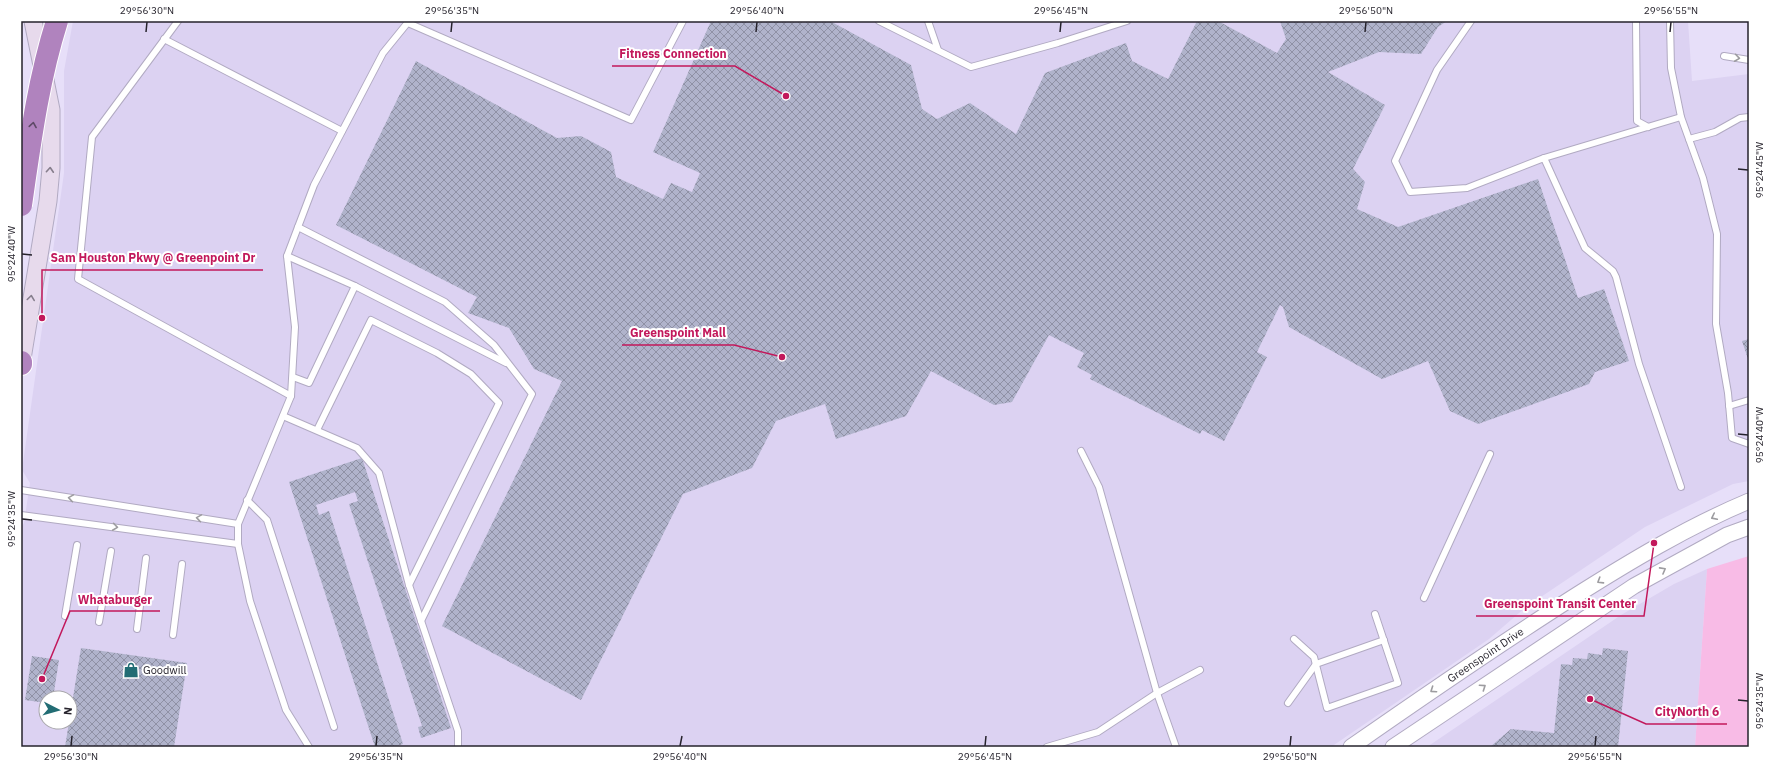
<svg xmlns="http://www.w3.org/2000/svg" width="1770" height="768" font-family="'IBM Plex Sans',sans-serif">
	<defs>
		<pattern id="building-cross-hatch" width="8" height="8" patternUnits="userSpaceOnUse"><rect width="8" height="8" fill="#b0b3cb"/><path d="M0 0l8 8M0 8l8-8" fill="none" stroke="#8f91a5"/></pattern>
	</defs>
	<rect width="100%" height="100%" fill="#e7dff9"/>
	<!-- built -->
	<g fill="#dcd2f2" fill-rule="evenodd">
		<path d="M73,21h1615l4,60 57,-7v407l-16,3 -88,43 -119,80 -37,32 -158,108h-1310v-219l3,-5 6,-40 -8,-13 42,-297v-102zM46,698h24v24h-24z"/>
		<path d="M1707,569l-12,178h-268l194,-132 53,-31z"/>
	</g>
	<!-- grass -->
	<path fill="#f8bbe6" d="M1749,556v191h-54l12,-178z"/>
	<!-- building -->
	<g fill="url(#building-cross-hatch)">
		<path d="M711,21h119l81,44 11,44 15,10 33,-16 46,31 29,-61 81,-30 6,18 36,18 29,-58h21l59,32 9,-14 -6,-18h167l-9,6 -17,27 -42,-2 -51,20 57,33 -32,64 12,13 -8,27 41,18 140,-48 40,119 26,-9 25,72 -34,11 -6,12 -111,40 -28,-13 -22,-50 -46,18 -93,-52 -6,-20 -3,-2 -23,47 10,5 -43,84 -22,-11 -2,4 -110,-55 2,-4 -15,-8 7,-14 -35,-18 -37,67 -18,3 -63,-34 -25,45 -70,23 -11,-35 -49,17 -24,47 -69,26 -102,206 -139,-74 120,-245 -28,-12 -25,-41 -41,-15 9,-16 -141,-72 80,-164 141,77 24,-2 30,16 5,25 47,22 8,-16 21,9 8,-19 -47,-21z"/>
		<path d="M1749,339v23l-7,-21z"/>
		<path d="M362,458l89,270 -30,10 -3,-11 4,-1 -73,-222 9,-3 -3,-9 -39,13 3,10 10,-4 74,233 -9,3h-19l-86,-265z"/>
		<path d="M81,648l106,15 -13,84h-109z"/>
		<path d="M1603,648l25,3 -10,96h-128l21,-18 43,4 7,-69 11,1 1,-7 14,1 1,-6 14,2z"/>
		<path d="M32,656l27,4 -6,38h-7v5l-21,-3z"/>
	</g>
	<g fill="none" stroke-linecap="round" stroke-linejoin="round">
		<defs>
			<g id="service">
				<path d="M178,21l-86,116 -14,142 213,117"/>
				<path d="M879,21l92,46 87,-24 69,-22"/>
				<path d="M928,21l10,29"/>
				<path d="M1471,21l-34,49 -42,91 15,31 57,-4 77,-30 41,90 28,23 3,6 23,87 42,123"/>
				<path d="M1636,21l1,100 11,6"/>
				<path d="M1670,21l1,47 10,49 22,61 14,56 -1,90 12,69 4,45 17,6"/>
				<path d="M408,23l223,97 52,-99"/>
				<path d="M164,39l178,92"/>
				<path d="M1724,56l25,4"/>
				<path d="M1689,139l26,-7 25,-14 9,-1"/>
				<path d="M1544,158l137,-41"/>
				<path d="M298,227l147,75 49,43 38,49 -111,227"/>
				<path d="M287,256l68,30"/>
				<path d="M293,377l16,6 46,-97 151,77"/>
				<path d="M1729,406l20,-6"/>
				<path d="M283,416l74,32 22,25 30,112 49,146v16"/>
				<path d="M317,430l54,-110 66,33 34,21 28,29 -90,182"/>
				<path d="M1081,451l18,36 58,206 19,54"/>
				<path d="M21,490l217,34"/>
				<path d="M247,500l20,20 67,207"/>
				<path d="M21,515l217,29"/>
				<path d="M1424,598l66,-144"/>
				<path d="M65,616l12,-71"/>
				<path d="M99,622l12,-71"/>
				<path d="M137,629l9,-71"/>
				<path d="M173,635l9,-71"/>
				<path d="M1294,639l20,18 13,51 71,-25 -23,-69"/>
				<path d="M1288,703l28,-39 68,-24"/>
				<path d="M309,747l-23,-37 -36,-109 -12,-57v-20l53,-128 4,-69 -8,-71 27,-71 69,-132 26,-32"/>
				<path d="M1047,747l51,-15 59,-39 43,-23"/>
			</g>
			<g id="tertiary">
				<path id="s1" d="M1351,747c73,-51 146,-101 221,-149 57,-36 115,-71 177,-97"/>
				<path d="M1393,747l241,-161 93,-51 22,-8"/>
			</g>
			<path id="secondary" d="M21,365l27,-164 3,-33v-58l-18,-89"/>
			<path id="motorway" d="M21,362v2"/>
		</defs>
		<!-- service casing -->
		<use href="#service" stroke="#b1aac2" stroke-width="8"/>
		<!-- tertiary casing -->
		<use href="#tertiary" stroke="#b1aac2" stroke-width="17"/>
		<!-- secondary casing -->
		<use href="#secondary" stroke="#b1aac2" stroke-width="19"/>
		<!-- motorway casing -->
		<use href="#motorway" stroke="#fff" stroke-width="24"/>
		<!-- service -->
		<use href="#service" stroke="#fff" stroke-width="6"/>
		<!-- tertiary -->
		<use href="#tertiary" stroke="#fff" stroke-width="15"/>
		<!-- secondary -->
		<use href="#secondary" stroke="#e7daec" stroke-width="17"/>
		<!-- motorway -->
		<use href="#motorway" stroke="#b083be" stroke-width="22"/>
		<defs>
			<path id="motorway-bridge" d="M21,205c9,-62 17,-124 36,-184"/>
		</defs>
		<!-- motorway-bridge casing -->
		<use href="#motorway-bridge" stroke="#fff" stroke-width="24" stroke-linecap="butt"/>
		<!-- motorway-bridge -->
		<use href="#motorway-bridge" stroke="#b083be" stroke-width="22"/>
	</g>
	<!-- one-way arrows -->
	<defs><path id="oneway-chevron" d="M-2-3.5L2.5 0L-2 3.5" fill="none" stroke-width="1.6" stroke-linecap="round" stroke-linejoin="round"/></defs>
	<g stroke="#9d9ca0">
		<use href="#oneway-chevron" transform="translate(1737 58) rotate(8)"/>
		<use href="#oneway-chevron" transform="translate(71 498) rotate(-171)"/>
		<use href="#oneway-chevron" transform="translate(1714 517) rotate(154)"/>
		<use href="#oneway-chevron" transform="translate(199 518) rotate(-171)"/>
		<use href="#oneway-chevron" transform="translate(115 527) rotate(8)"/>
		<use href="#oneway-chevron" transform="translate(1663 570) rotate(-29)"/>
		<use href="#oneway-chevron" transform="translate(1600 581) rotate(148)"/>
		<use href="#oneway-chevron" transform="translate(1483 687) rotate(-34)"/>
		<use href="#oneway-chevron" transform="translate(1433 690) rotate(146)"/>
	</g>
	<use stroke="#5d4966" href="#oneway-chevron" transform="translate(33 125) rotate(-81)"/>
	<g stroke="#867e8c">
		<use href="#oneway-chevron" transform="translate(50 170) rotate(-86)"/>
		<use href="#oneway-chevron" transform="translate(31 298) rotate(-82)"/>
	</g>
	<!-- ticks -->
	<path fill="none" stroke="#26232c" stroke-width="1.5" d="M146,32l1,-10M451,32l1,-10M756,32l1,-10M1060,32l1,-10M1365,32l1,-10M1670,32l1,-10M1738,169l10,1M22,254l10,1M1738,434l10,1M22,519l10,1M1738,700l10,1M71,746l1,-10M376,746l1,-10M680,746l2,-10M985,746l1,-10M1290,746l1,-10M1595,746l1,-10"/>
	<!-- icons -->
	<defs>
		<symbol id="shop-bare" viewBox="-9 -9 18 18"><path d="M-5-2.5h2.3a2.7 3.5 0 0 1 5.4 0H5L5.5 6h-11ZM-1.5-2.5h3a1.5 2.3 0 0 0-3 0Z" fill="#226d74" stroke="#fff" stroke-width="2.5" paint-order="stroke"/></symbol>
	</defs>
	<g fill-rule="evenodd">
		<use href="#shop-bare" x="120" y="659" width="22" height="22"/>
	</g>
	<g text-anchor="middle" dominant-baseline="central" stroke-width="4" stroke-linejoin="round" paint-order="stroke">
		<!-- street labels -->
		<g font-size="11" fill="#26232c" stroke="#fff">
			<text stroke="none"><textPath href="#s1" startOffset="163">Greenspoint Drive</textPath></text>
		</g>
		<!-- poi labels -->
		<g font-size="11" fill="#26232c" stroke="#fff" text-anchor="start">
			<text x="143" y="670">Goodwill</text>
		</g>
	</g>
	<!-- callouts -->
	<path fill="none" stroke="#c2185b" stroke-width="1.5" d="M786 96L735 66H612M42 318L42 270H263M782 357L734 345H622M42 679L70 611H160M1654 543L1644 616H1476M1590 699L1646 724H1727"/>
	<g fill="#c2185b" stroke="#fff" stroke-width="1.5">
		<circle cx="786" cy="96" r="4"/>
		<circle cx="42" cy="318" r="4"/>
		<circle cx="782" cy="357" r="4"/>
		<circle cx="42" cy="679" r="4"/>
		<circle cx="1654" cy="543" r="4"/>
		<circle cx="1590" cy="699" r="4"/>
	</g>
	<g font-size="12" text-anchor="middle" font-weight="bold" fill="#c2185b" stroke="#fff" stroke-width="4" stroke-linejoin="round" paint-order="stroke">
		<text x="673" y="58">Fitness Connection</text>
		<text x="153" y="262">Sam Houston Pkwy @ Greenpoint Dr</text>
		<text x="678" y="337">Greenspoint Mall</text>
		<text x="115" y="604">Whataburger</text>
		<text x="1560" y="608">Greenspoint Transit Center</text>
		<text x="1687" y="716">CityNorth 6</text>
	</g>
	<!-- border -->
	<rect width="1770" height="768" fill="none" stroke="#ffffff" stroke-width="44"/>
	<!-- north arrow -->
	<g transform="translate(58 710) rotate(96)"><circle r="19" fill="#ffffff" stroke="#a8a7ab"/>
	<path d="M0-3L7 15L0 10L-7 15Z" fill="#226d74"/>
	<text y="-6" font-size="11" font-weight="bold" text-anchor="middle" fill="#26232c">N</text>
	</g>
	<rect x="22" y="22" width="1726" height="724" fill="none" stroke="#26232c" stroke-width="1.5"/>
	<g font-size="10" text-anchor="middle" fill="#26232c">
		<text x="147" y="14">29°56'30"N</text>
		<text x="452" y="14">29°56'35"N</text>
		<text x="757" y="14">29°56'40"N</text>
		<text x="1061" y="14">29°56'45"N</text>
		<text x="1366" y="14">29°56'50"N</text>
		<text x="1671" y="14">29°56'55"N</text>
		<text transform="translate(1759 170) rotate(-90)" y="4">95°24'45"W</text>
		<text transform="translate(11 254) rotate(-90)" y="4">95°24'40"W</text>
		<text transform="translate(1759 435) rotate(-90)" y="4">95°24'40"W</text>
		<text transform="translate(11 519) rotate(-90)" y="4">95°24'35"W</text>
		<text transform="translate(1759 701) rotate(-90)" y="4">95°24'35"W</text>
		<text x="71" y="760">29°56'30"N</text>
		<text x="376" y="760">29°56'35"N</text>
		<text x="680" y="760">29°56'40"N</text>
		<text x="985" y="760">29°56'45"N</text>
		<text x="1290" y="760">29°56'50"N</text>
		<text x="1595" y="760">29°56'55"N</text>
	</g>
</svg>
